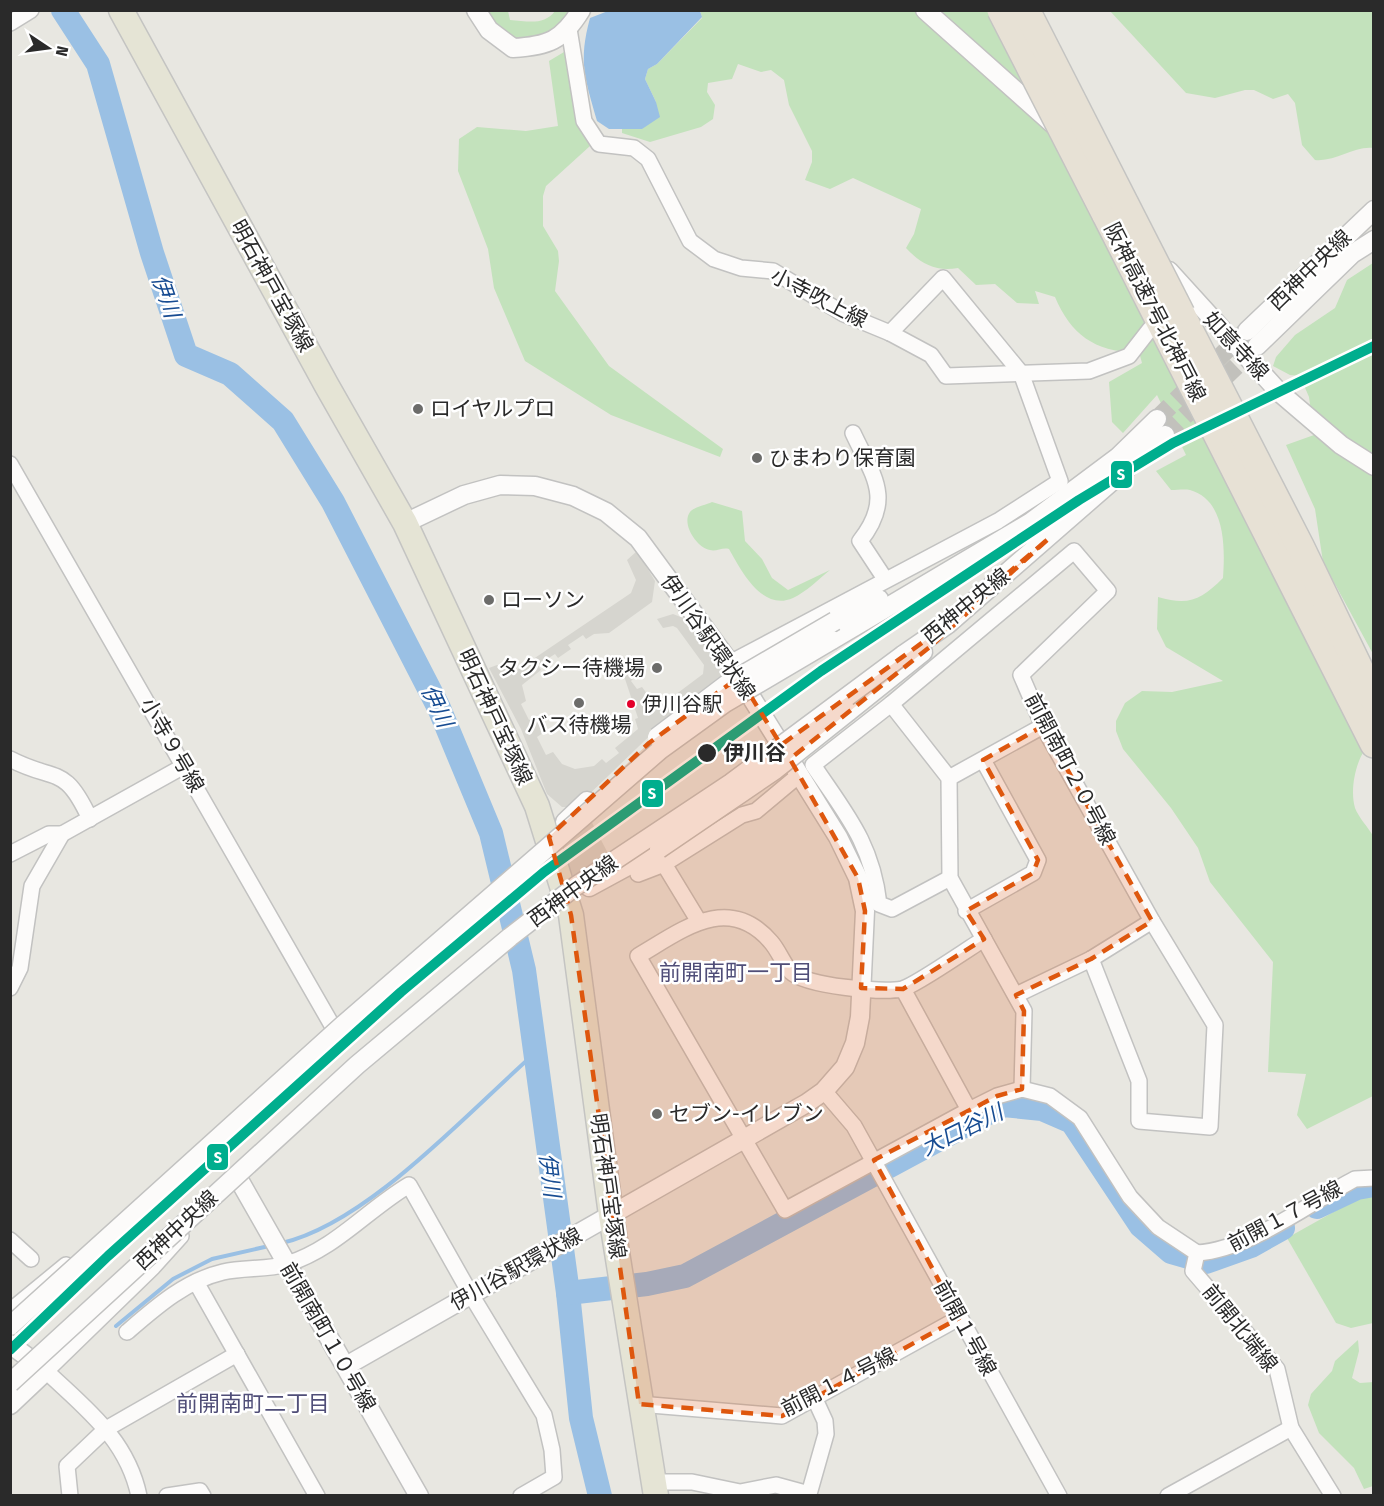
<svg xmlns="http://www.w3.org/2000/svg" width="1384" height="1506" font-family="'Fira Sans Condensed','Noto Sans JP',sans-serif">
	<rect width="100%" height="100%" fill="#e8e7e1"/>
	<!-- green -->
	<g fill="#c3e2bc">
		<path d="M700,10l215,1 133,116 316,624c-9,14 -14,40 -9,57 4,10 13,19 18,28v260l-66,33 -10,-14 9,-41 -38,-2 5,-110 -63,-80 -12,-34 -27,-40 -48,-59 -7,-18v-10l9,-18 17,-12 30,1 51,-11 -57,-34 -9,-18 1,-32c31,9 43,3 65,-19 2,-29 3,-78 -33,-88 -5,-1 -13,0 -19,0l-15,-19 30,-16 -29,-60 -34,38 -11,-11 -3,-40 33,-19 -3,-11c-43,1 -68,-17 -84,-55l-20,-6 4,13 -22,-1 -22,-19 -19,1 -18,-17c-22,4 -37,-4 -52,-20l8,-14 7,-25 -68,-31 -23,11 -25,-9 7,-18v-11l-23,-46 -5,-25 -13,-10 -10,2 -23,-8 -6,15 -24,4 -1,9 8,13 -2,14 -12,8 -51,15 -28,-9v-5l20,1 14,-27 -11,-23 3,-10 9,-5 45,-46z"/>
		<path d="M481,11h27l2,9c17,1 34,6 45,-9h17c-20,22 -32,28 -63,27z"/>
		<path d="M932,11h55l47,86z"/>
		<path d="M1110,11h263v137c-20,-2 -37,14 -58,12l-13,-15 -7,-42 -7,-9 -15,5 -19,-9h-9l-30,8 -29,-5z"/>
		<path d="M564,52l6,7 10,70 10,17 -44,40 -3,10v30l15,25 1,10 -4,30 54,75 114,83 -3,8 -109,-42 -86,-54 -31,-73 -6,-39 -30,-78 1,-32 18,-12 49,4 32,-5 -9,-65z"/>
		<path d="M1373,263v391l-50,-92 -8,-53 -29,-64 28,-10 -5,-38 -9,-21 -10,-1 -17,-9 3,-9 19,-22 40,-27 12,-28z"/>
		<path d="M712,502l30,9 3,30 17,18 10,19 16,12 42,-20c-11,9 -24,22 -37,28 -31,14 -52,-28 -64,-49 -7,-2 -13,3 -19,1 -13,-2 -29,-26 -20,-38 4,-5 16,-7 22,-10z"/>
		<path d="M1364,1195h9v128l-22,5 -15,-5 -49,-85z"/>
		<path d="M1358,1340l1,11 -7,27 8,5 14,-1 -1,104 -9,3 -10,-21 -35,-35 -11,-28 3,-11 21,-23 3,-10z"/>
	</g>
	<!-- plaza -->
	<g fill="#d6d5cf">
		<path d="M637,551l18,30 -3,21 -43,31 -15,1 -8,5 -3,-4 -15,10 3,4 -13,9 -3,-4 -17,11 3,5 -19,15 4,16 -5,3 8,16 6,-3 8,16 -6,4 9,18 7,-3 9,12 13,5 19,-3 8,-7 4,4 13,-10 -4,-5 23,-19 -3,-10 3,-1 -19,-57 6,-4 9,12 1,8 -4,4 6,8 5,-2 9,12 8,3 8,-1 36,-27 1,-9 -27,-37 -4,-2 -10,2 -6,-9 16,-5 10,4 47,57 -64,45 -90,87h-14l-15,-13 -26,-65 -32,-61 8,-3 20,5 114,-77 5,-13 -9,-20z"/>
		<path d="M587,813l26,50 -39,15 -13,-28 4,-17z"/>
	</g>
	<!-- water -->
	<path fill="#9ac0e4" d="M608,11h92l2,6 -45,47 -9,5 -3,10 11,23 4,15 -18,12h-33l-12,-8c-12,-43 -19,-59 -7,-103z"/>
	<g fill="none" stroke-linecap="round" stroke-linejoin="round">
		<!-- stream -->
		<g stroke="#9ac0e4" stroke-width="4">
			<path d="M282,1243c86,-20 185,-130 252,-189"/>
			<path d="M116,1326l57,-47 39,-20 57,-13"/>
		</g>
		<!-- river -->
		<g stroke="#9ac0e4" stroke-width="24">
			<path d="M63,10l35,54 54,189 34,102 44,19 53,47 50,81 106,206 52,125 33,137 44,323 13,125 19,78"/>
			<path d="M1317,1207l40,-19 17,-3"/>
			<path d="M568,1293l79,-9 38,-8 318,-171 39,4 30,13 69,104 30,26 35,10 45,-16 32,-18"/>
		</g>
		<!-- tertiary-tunnel -->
		<g stroke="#c2c1bc" stroke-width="18" stroke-dasharray="18 9" stroke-linecap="butt">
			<path d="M1157,419l88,-87"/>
			<path d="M1165,435l91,-88"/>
		</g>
		<defs>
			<g id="minor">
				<path d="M10,23l21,-13"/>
				<path d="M569,29l15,92 15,23 35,4 14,11 42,82 24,18 27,9 32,3 71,43 46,19 41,22 15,21 143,-5 40,-15 21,-27"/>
				<path d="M853,433c20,43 41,65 7,108l25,38"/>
				<path d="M10,464l323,563"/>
				<path d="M730,663l268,-142 62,-40 -39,-108 -78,-95 -53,55"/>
				<path d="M891,704l58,74 1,100 74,133 -2,78"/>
				<path d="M10,759c46,24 54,4 80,60"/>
				<path d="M949,778l94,-52"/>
				<path d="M10,854l39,-20h13"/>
				<path d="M638,874l26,-10"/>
				<path d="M950,878l-58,31 -13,-5c-7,-61 -33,-90 -66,-139l78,-61 183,-153 34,40 -87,84 22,51 109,195 63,104 -5,102 -71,-6v-40l-48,-122"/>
				<path d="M966,911l67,-38 5,-13 -55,-100"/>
				<path d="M698,920l-34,-56 78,-49 14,-4 43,-36"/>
				<path d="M10,988l10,-20 12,-82 30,-52 122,-68"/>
				<path d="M903,989l66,121 -184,100 -147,-254c43,-25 90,-64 133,-14 8,9 12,22 20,30 15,14 91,21 111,17 13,-3 67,-41 82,-50"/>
				<path d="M1016,995l75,-36 61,-38"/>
				<path d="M824,1091l30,35 205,370"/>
				<path d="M969,1110l28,-14 25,-7 28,7 30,22 50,79 28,30 39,26 -4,18 84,98 14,59 42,68"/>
				<path d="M10,1240l21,19"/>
				<path d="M1197,1253c54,-4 110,-49 158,-74l19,-1"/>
				<path d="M196,1282l121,214"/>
				<path d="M10,1311l56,-46"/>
				<path d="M127,1332c29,-25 58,-51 96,-60 21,-5 44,-2 64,-8 48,-15 80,-54 122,-79l61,108 74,122 8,35 2,27 -33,19"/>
				<path d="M639,1404l143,12 177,-98"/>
				<path d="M653,1482h39l48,10 36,-7 33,9 17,-60 -1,-13 -11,-24"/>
				<path d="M70,1496l-3,-30 39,-37 131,-75"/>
				<path d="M139,1496c-12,-57 -53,-87 -93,-125l107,-104 28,-31"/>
				<path d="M167,1496l33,-5 3,5"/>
				<path d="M1168,1496l123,-68"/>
			</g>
			<g id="tertiary">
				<path d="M476,10l13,20 24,18c35,-2 49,-7 68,-38"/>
				<path d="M925,10l129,115"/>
				<path d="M1169,271l110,121 62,53 33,21"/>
				<path d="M1247,331l127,-121"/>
				<path d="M1257,346l95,-92 22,-14"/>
				<path d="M835,621l44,-22"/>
				<path d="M832,640l199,-118 87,-65 39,-38"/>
				<path d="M903,655l45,-31 217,-189"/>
				<path d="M848,712l75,-60"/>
				<path d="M565,822l22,-21"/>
				<path d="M589,887l70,-38"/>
				<path d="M238,1178l181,318"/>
				<path d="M10,1344l36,27 -36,34"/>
				<path d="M346,1366l461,-263 17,-12 21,-24 10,-24 5,-26 5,-106 -7,-33 -20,-41 -108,-174 -92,-125 -32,-26 -33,-16 -38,-10 -35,-1 -36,10 -59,28"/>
			</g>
			<path id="primary" d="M121,10l206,376 78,137 132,283 34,109 40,300 45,281"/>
			<g id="motorway">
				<path d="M1105,213l269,531"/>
				<path d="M1181,314l119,232 74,153"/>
			</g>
		</defs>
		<!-- minor casing -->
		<use href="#minor" stroke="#c2c2c1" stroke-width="18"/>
		<!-- tertiary casing -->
		<use href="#tertiary" stroke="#c2c2c1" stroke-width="21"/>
		<!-- primary casing -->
		<use href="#primary" stroke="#c4c4c2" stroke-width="27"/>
		<!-- motorway casing -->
		<use href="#motorway" stroke="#c4c4c2" stroke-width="30"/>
		<!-- minor -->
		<use href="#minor" stroke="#fcfbfa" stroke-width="15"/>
		<!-- tertiary -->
		<use href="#tertiary" stroke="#fcfbfa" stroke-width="18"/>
		<!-- primary -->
		<use href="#primary" stroke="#e5e4d5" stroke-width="24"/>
		<!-- motorway -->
		<use href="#motorway" stroke="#e7e1d5" stroke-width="27"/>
		<defs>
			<g id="tertiary-bridge">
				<path d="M657,737l70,-53 108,-63"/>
				<path d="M659,849l116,-79 73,-58"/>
				<path d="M10,1326l333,-301 317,-275 65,-47 107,-63"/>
				<path d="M10,1383l347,-318 153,-128 66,-51 155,-103 172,-128"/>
			</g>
			<g id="motorway-bridge">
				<path d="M1001,10l104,203"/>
				<path d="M1026,10l155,304"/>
			</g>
		</defs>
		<!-- tertiary-bridge casing -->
		<use href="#tertiary-bridge" stroke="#c2c2c1" stroke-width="21" stroke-linecap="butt"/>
		<!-- motorway-bridge casing -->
		<use href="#motorway-bridge" stroke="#c4c4c2" stroke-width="30" stroke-linecap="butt"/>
		<!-- tertiary-bridge -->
		<use href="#tertiary-bridge" stroke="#fcfbfa" stroke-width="18"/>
		<!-- motorway-bridge -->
		<use href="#motorway-bridge" stroke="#e7e1d5" stroke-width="27"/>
		<defs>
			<path id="metro-1" d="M10,1350l98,-94 293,-264 143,-120 277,-201 258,-171 94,-57 201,-97"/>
		</defs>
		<!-- metro-1 casing -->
		<use href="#metro-1" stroke="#fff" stroke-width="15"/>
		<!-- metro-1 -->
		<use href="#metro-1" stroke="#00ae8e" stroke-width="10"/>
	</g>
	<!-- marked area -->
	<path fill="#de570e" fill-opacity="0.2" stroke="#de570e" stroke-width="4.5" stroke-dasharray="12 8" stroke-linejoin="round" d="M1047,540l-116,106 -141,113 68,119 7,33 -4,77 42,1 81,-50 -18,-28 67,-38 5,-13 -55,-100 60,-34 109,195 -61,38 -75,36 8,16 -2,78 -25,7 -123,64 85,158 -177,98 -143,-12 -68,-489 -22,-78 100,-94 90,-66 42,68 167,-121z"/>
	<!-- markers -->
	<g fill="#6c6c6a" stroke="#fff" stroke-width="2">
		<circle cx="418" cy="409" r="6"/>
		<circle cx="757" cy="458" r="6"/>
		<circle cx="489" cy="600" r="6"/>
		<circle cx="657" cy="668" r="6"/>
		<circle cx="579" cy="703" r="6"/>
		<circle cx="657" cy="1114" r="6"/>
	</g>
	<circle fill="#e4002b" stroke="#fff" stroke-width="2" cx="631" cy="704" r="5"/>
	<circle fill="#2a2a2a" stroke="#fff" stroke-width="2" cx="707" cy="753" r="10"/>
	<g text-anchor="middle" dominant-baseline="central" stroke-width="5" stroke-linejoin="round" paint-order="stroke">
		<!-- bus labels -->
		<g font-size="20" fill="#2a2a2a" stroke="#fff" text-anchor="start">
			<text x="642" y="704">伊川谷駅</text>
		</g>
		<!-- street labels -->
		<g font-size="21" fill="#2a2a2a" stroke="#fff">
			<text transform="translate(1310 270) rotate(-44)">西神中央線</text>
			<text transform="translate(272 286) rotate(61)">明石神戸宝塚線</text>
			<text transform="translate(819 298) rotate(27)">小寺吹上線</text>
			<text transform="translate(1155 312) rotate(63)">阪神高速7号北神戸線</text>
			<text transform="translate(1236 346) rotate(47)">如意寺線</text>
			<text transform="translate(966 606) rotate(-39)">西神中央線</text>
			<text transform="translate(708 637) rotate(55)">伊川谷駅環状線</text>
			<text transform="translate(495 717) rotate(65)">明石神戸宝塚線</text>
			<text transform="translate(172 745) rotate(60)">小寺９号線</text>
			<text transform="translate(1070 769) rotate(62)">前開南町２０号線</text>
			<text transform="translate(573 891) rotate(-36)">西神中央線</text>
			<text transform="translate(608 1186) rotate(82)">明石神戸宝塚線</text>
			<text transform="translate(1285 1216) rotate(-28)">前開１７号線</text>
			<text transform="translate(176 1230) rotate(-43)">西神中央線</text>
			<text transform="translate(516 1269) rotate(-29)">伊川谷駅環状線</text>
			<text transform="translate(965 1328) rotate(61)">前開１号線</text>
			<text transform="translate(1240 1328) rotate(51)">前開北端線</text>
			<text transform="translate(328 1337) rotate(60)">前開南町１０号線</text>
			<text transform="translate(839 1382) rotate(-27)">前開１４号線</text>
		</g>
		<!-- poi labels -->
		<g font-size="21" fill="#2a2a2a" stroke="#fff" text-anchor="start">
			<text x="430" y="409">ロイヤルプロ</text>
			<text x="769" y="458">ひまわり保育園</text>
			<text x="501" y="600">ローソン</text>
			<text x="645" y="668" text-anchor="end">タクシー待機場</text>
			<text x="579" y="725" text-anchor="middle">バス待機場</text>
			<text x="669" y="1114">セブン-イレブン</text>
		</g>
		<!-- stop labels -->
		<g font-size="21" font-weight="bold" fill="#2a2a2a" stroke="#fff" text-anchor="start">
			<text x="723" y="753">伊川谷</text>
		</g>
		<!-- water labels -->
		<g font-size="22" font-style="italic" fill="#174c92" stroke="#fff">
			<text transform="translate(166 296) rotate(71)">伊川</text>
			<text transform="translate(437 706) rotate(65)">伊川</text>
			<text transform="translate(962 1130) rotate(-26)">大口谷川</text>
			<text transform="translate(550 1175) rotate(83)">伊川</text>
		</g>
		<!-- neighbourhood labels -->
		<g font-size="22" fill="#504e78" stroke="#fff">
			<text x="736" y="972">前開南町一丁目</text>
			<text x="253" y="1403">前開南町二丁目</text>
		</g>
	</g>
	<g stroke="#fff" stroke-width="2">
		<rect x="1110" y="460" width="23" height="29" rx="6" fill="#00ae8e"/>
		<rect x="641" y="779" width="23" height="29" rx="6" fill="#00ae8e"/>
		<rect x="206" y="1143" width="23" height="28" rx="6" fill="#00ae8e"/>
	</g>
	<g font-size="16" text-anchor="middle" font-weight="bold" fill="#fff">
		<text x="1121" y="480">S</text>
		<text x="652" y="799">S</text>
		<text x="218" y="1163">S</text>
	</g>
	<!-- border -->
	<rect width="1384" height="1506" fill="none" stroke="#2a2a2a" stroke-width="24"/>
	<!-- north arrow -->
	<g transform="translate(48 48) rotate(103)" stroke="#ffffff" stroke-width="4.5" paint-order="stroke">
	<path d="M0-4.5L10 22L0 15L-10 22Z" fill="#2a2a2a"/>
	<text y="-9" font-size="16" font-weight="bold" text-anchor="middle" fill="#2a2a2a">N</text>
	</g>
</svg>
